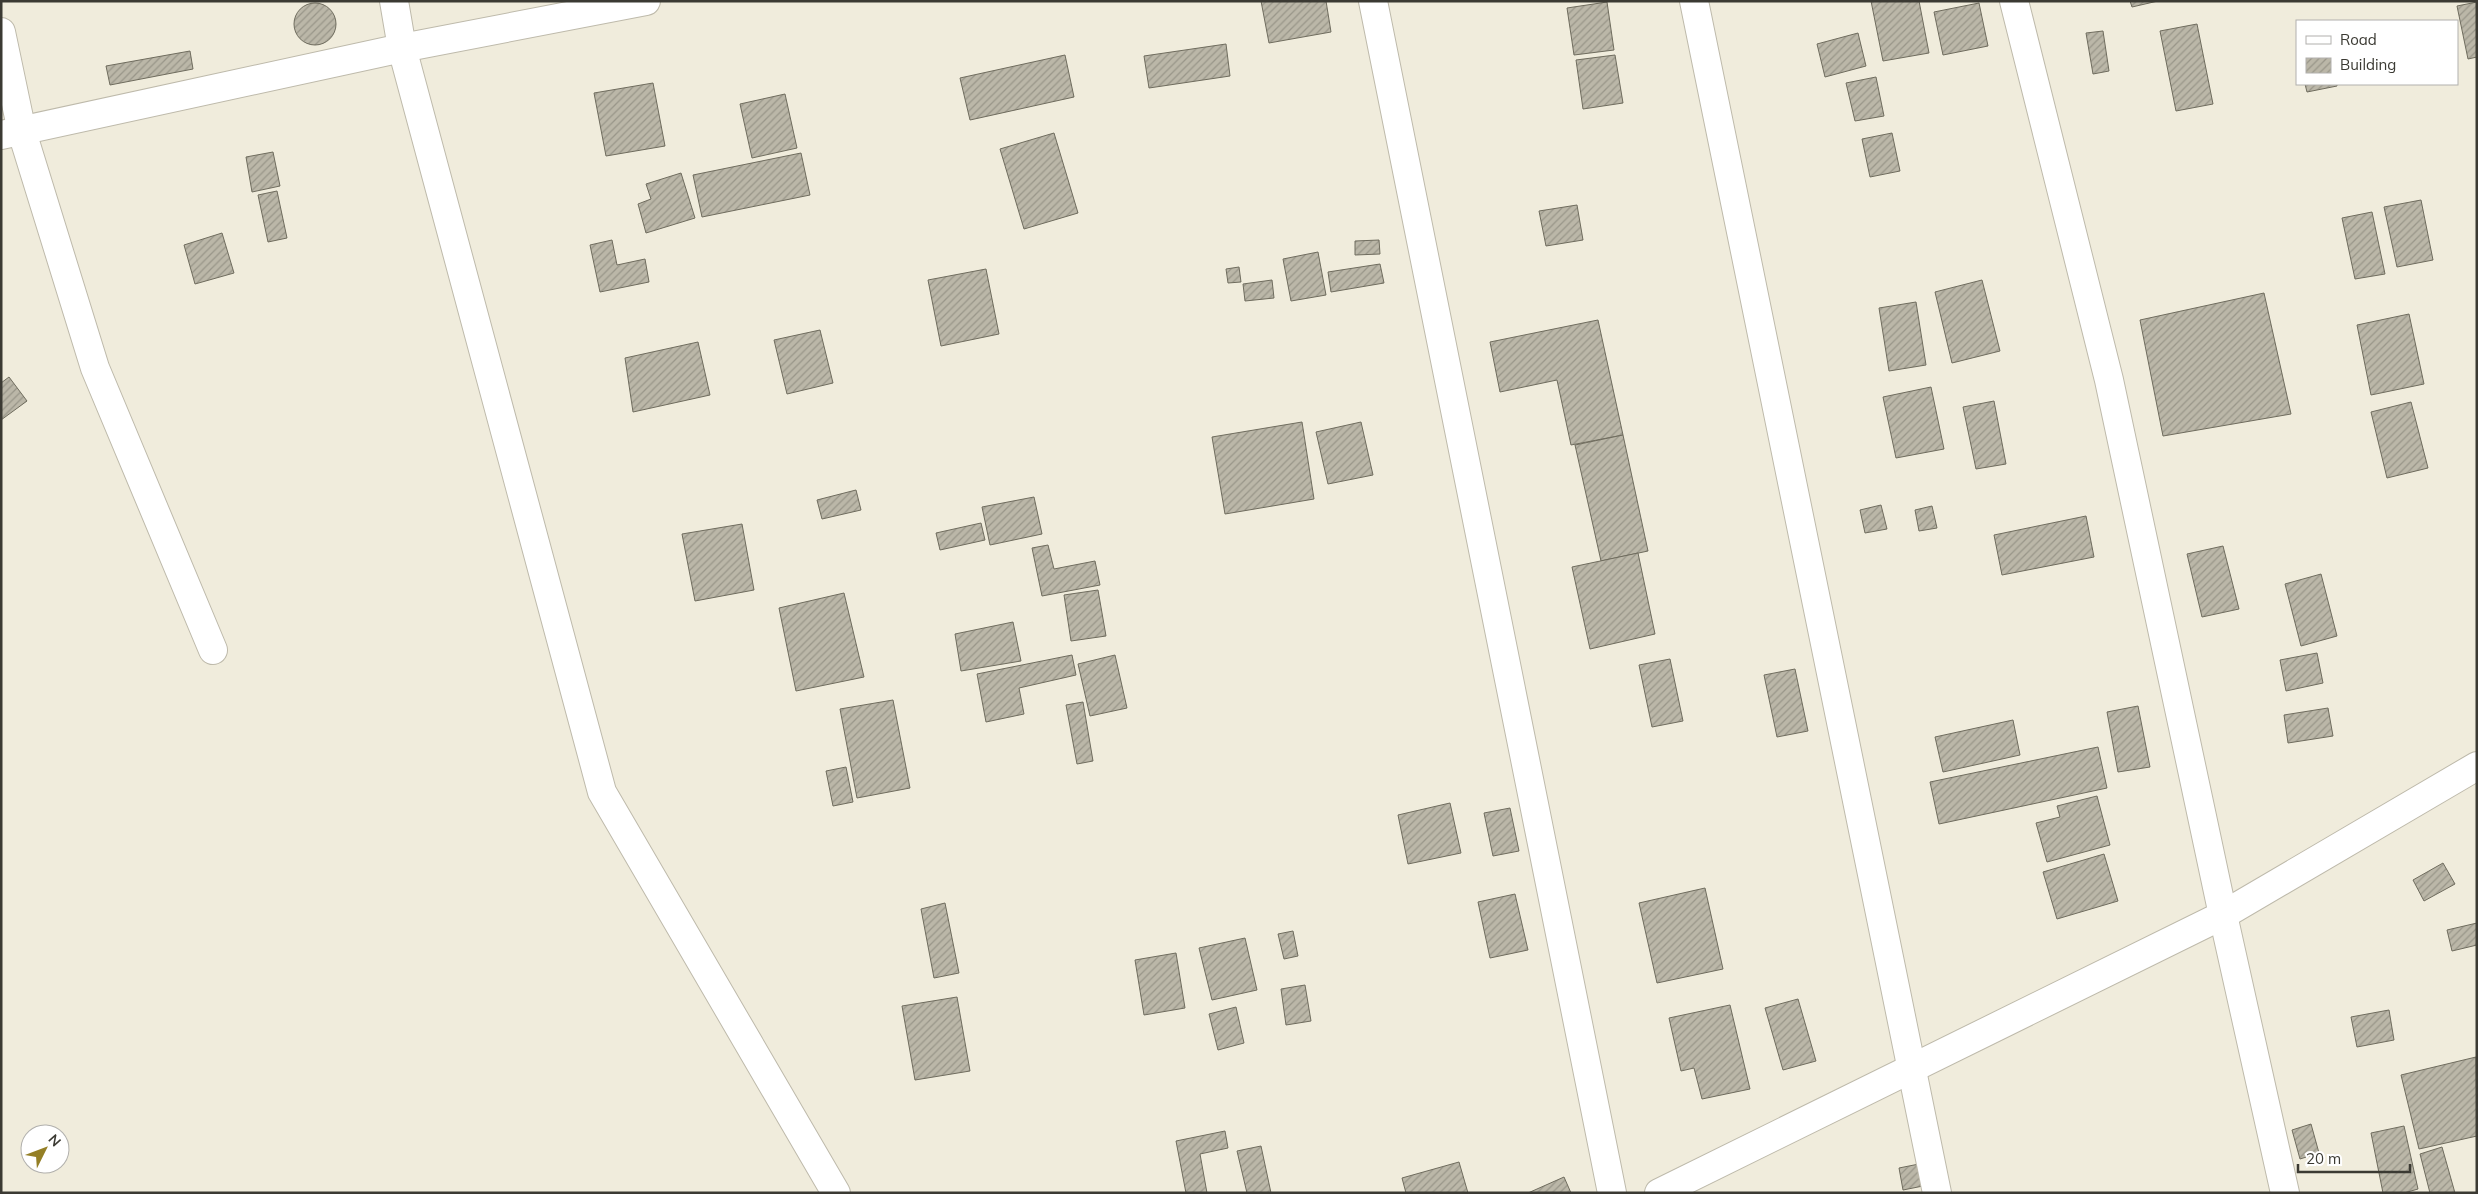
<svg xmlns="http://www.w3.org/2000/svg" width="2478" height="1194" font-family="Mulish,sans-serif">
	<defs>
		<pattern id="building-hatch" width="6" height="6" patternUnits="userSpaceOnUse" patternTransform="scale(1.25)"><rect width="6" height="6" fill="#bbb7a8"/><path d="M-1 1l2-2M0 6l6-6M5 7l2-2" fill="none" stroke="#999689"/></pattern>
	</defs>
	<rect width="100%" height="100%" fill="#f0ecdc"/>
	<!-- building -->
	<g fill="url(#building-hatch)" stroke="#6f6c5e">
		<path d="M1261,1h65l5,31 -62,11z"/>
		<path d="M1871,1h48l10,52 -46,8z"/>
		<path d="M2130,1h28l-26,6z"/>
		<path d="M1607,2l7,48 -40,5 -7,-47z"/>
		<path d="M2477,2v55l-9,2 -11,-53z"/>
		<circle cx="315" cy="24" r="21"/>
		<path d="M1979,3l9,43 -45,9 -9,-43z"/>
		<path d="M2197,24l16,80 -37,7 -16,-80z"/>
		<path d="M2103,31l6,40 -16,3 -7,-41z"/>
		<path d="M1858,33l8,33 -41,11 -8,-33z"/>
		<path d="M1226,44l4,32 -81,12 -5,-32z"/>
		<path d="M190,51l3,18 -83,16 -4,-19z"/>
		<path d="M1065,55l9,42 -104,23 -10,-42z"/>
		<path d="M1615,55l8,48 -40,6 -7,-49z"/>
		<path d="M1876,77l8,39 -29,5 -9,-38z"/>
		<path d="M653,83l12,63 -59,10 -12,-63z"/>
		<path d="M2305,84h32v2l-30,6z"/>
		<path d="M785,94l12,54 -45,10 -12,-54z"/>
		<path d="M1054,133l24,80 -54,16 -24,-80z"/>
		<path d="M1892,133l8,38 -30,6 -8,-38z"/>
		<path d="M273,152l7,34 -28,6 -6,-35z"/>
		<path d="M801,153l9,42 -108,22 -9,-42z"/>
		<path d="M681,173l14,45 -49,15 -8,-29 13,-5 -5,-15z"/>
		<path d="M277,191l10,47 -19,4 -10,-47z"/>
		<path d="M2421,200l12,60 -36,7 -13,-60z"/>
		<path d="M1577,205l6,35 -37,6 -7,-35z"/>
		<path d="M2372,212l13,62 -30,5 -13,-61z"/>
		<path d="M222,233l12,40 -39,11 -11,-39z"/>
		<path d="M612,240l5,25 28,-6 4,23 -49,10 -10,-47z"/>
		<path d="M1379,240l1,14 -25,1v-14z"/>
		<path d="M1318,252l8,43 -35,6 -8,-42z"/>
		<path d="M1380,264l4,19 -53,9 -3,-20z"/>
		<path d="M1239,267l2,15 -13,1 -2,-14z"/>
		<path d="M986,269l13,65 -58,12 -13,-66z"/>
		<path d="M1272,280l2,18 -29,3 -2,-17z"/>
		<path d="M1982,280l18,71 -48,12 -17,-71z"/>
		<path d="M2264,293l27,121 -128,22 -23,-116z"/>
		<path d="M1916,302l10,63 -37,6 -10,-63z"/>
		<path d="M2409,314l15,70 -53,11 -14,-70z"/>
		<path d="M1598,320l25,115 -52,10 -14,-65 -57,12 -10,-50z"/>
		<path d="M820,330l13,53 -46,11 -13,-54z"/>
		<path d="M698,342l12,53 -77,17 -8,-54z"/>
		<path d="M9,377l18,24 -26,19v-37z"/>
		<path d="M1931,387l13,62 -48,9 -13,-61z"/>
		<path d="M1994,401l12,63 -30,5 -13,-62z"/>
		<path d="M2411,402l17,66 -41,10 -16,-66z"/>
		<path d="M1302,422l12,77 -89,15 -13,-77z"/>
		<path d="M1361,422l12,53 -45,9 -12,-52z"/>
		<path d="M1623,435l25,116 -47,10 -26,-116z"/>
		<path d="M856,490l5,20 -39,9 -5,-19z"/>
		<path d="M1034,497l8,37 -52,11 -8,-38z"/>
		<path d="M1881,505l6,24 -22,4 -5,-23z"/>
		<path d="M1932,506l5,22 -18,3 -4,-21z"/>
		<path d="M2086,516l8,41 -92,18 -8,-40z"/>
		<path d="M981,523l4,17 -45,10 -4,-17z"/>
		<path d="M742,524l12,66 -59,11 -13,-67z"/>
		<path d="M1048,545l6,24 41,-8 5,24 -58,11 -10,-48z"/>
		<path d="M2223,546l16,63 -37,8 -15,-63z"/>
		<path d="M1638,553l17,81 -65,15 -18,-82z"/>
		<path d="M2321,574l16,62 -36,10 -16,-62z"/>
		<path d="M1098,590l8,46 -35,5 -7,-46z"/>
		<path d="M844,593l20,84 -68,14 -17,-83z"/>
		<path d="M1013,622l8,39 -60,10 -6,-37z"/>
		<path d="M2317,653l6,30 -37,8 -6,-31z"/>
		<path d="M1072,655l4,20 -57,13 5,26 -38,8 -9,-48z"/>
		<path d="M1115,655l12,53 -37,8 -12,-52z"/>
		<path d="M1670,659l13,62 -31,6 -13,-62z"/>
		<path d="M1795,669l13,62 -31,6 -13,-62z"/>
		<path d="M893,700l17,88 -53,10 -17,-89z"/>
		<path d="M1083,702l10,59 -16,3 -11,-59z"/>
		<path d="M2138,706l12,61 -32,5 -11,-60z"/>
		<path d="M2328,708l5,28 -45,7 -4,-28z"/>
		<path d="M2013,720l7,35 -77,17 -8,-35z"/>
		<path d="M2098,747l9,41 -168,36 -9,-42z"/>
		<path d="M846,767l7,35 -20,4 -7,-35z"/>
		<path d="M2097,796l13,49 -63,17 -11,-39 24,-6 -3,-11z"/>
		<path d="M1450,803l11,50 -53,11 -10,-49z"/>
		<path d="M1510,808l9,43 -26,5 -9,-43z"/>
		<path d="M2104,854l14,47 -61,18 -14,-47z"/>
		<path d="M2443,863l12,21 -31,17 -11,-21z"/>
		<path d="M1705,888l18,81 -66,14 -18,-80z"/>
		<path d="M1515,894l13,56 -38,8 -12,-56z"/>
		<path d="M945,903l14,70 -25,5 -13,-69z"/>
		<path d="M2477,923v22l-25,6 -5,-21z"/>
		<path d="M1293,931l5,25 -14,3 -6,-25z"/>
		<path d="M1245,938l12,52 -45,10 -13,-52z"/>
		<path d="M1176,953l9,55 -41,7 -9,-55z"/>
		<path d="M1305,985l6,36 -25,4 -5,-36z"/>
		<path d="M957,997l13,74 -55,9 -13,-74z"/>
		<path d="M1798,999l18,62 -33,9 -18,-62z"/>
		<path d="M1730,1005l20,84 -48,10 -8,-31 -13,3 -12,-53z"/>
		<path d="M1236,1007l8,36 -26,7 -9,-36z"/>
		<path d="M2389,1010l5,30 -37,7 -6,-30z"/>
		<path d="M2476,1057l1,79 -58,13 -18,-74z"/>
		<path d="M2311,1124l8,29 -19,6 -8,-29z"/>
		<path d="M2404,1126l14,63 -14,4h-21l-12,-60z"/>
		<path d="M1225,1131l3,17 -28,6 7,39h-21l-10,-52z"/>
		<path d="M1261,1146l10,47h-24l-10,-42z"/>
		<path d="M2442,1147l13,46h-25l-10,-39z"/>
		<path d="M1459,1162l9,31h-62l-4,-15z"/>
		<path d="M1919,1164l4,22 -20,4 -4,-22z"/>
		<path d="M1564,1177l7,16h-43z"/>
	</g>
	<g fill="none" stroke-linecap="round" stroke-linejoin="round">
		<defs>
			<g id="minor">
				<path d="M394,1l8,47 200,744 234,401"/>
				<path d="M1373,1l239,1192"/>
				<path d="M1694,1l243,1192"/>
				<path d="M2014,1l95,379 114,535 62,278"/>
				<path d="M1,32l21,100 73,236 118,282"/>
				<path d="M1,135l401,-87 244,-47"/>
				<path d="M1659,1193l564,-278 254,-149"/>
			</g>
		</defs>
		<!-- minor casing -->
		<use href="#minor" stroke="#bebaab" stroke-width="30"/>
		<!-- minor -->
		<use href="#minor" stroke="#fff" stroke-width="28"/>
	</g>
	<!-- border -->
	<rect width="2478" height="1194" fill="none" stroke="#3b3a33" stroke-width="5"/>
	<!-- legend -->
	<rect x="2296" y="20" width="162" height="65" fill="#ffffff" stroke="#b1b0ad"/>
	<rect x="2306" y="36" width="25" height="8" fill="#ffffff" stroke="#b1b0ad"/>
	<text x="2340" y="45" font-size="15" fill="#3b3a33">Road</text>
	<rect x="2306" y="58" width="25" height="15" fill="url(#building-hatch)" stroke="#b1b0ad"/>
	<text x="2340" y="70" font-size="15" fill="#3b3a33">Building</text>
	<!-- north arrow -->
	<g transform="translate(45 1149) rotate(48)"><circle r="24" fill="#ffffff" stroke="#b1b0ad"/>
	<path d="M0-4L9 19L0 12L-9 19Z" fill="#947f26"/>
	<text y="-8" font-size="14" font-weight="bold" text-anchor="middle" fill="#3b3a33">N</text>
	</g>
	<!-- scale -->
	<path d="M2298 1164v8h112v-8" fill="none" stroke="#3b3a33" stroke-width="2.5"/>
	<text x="2306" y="1164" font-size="15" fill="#3b3a33" stroke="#ffffff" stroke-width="4" paint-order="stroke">20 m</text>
</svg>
